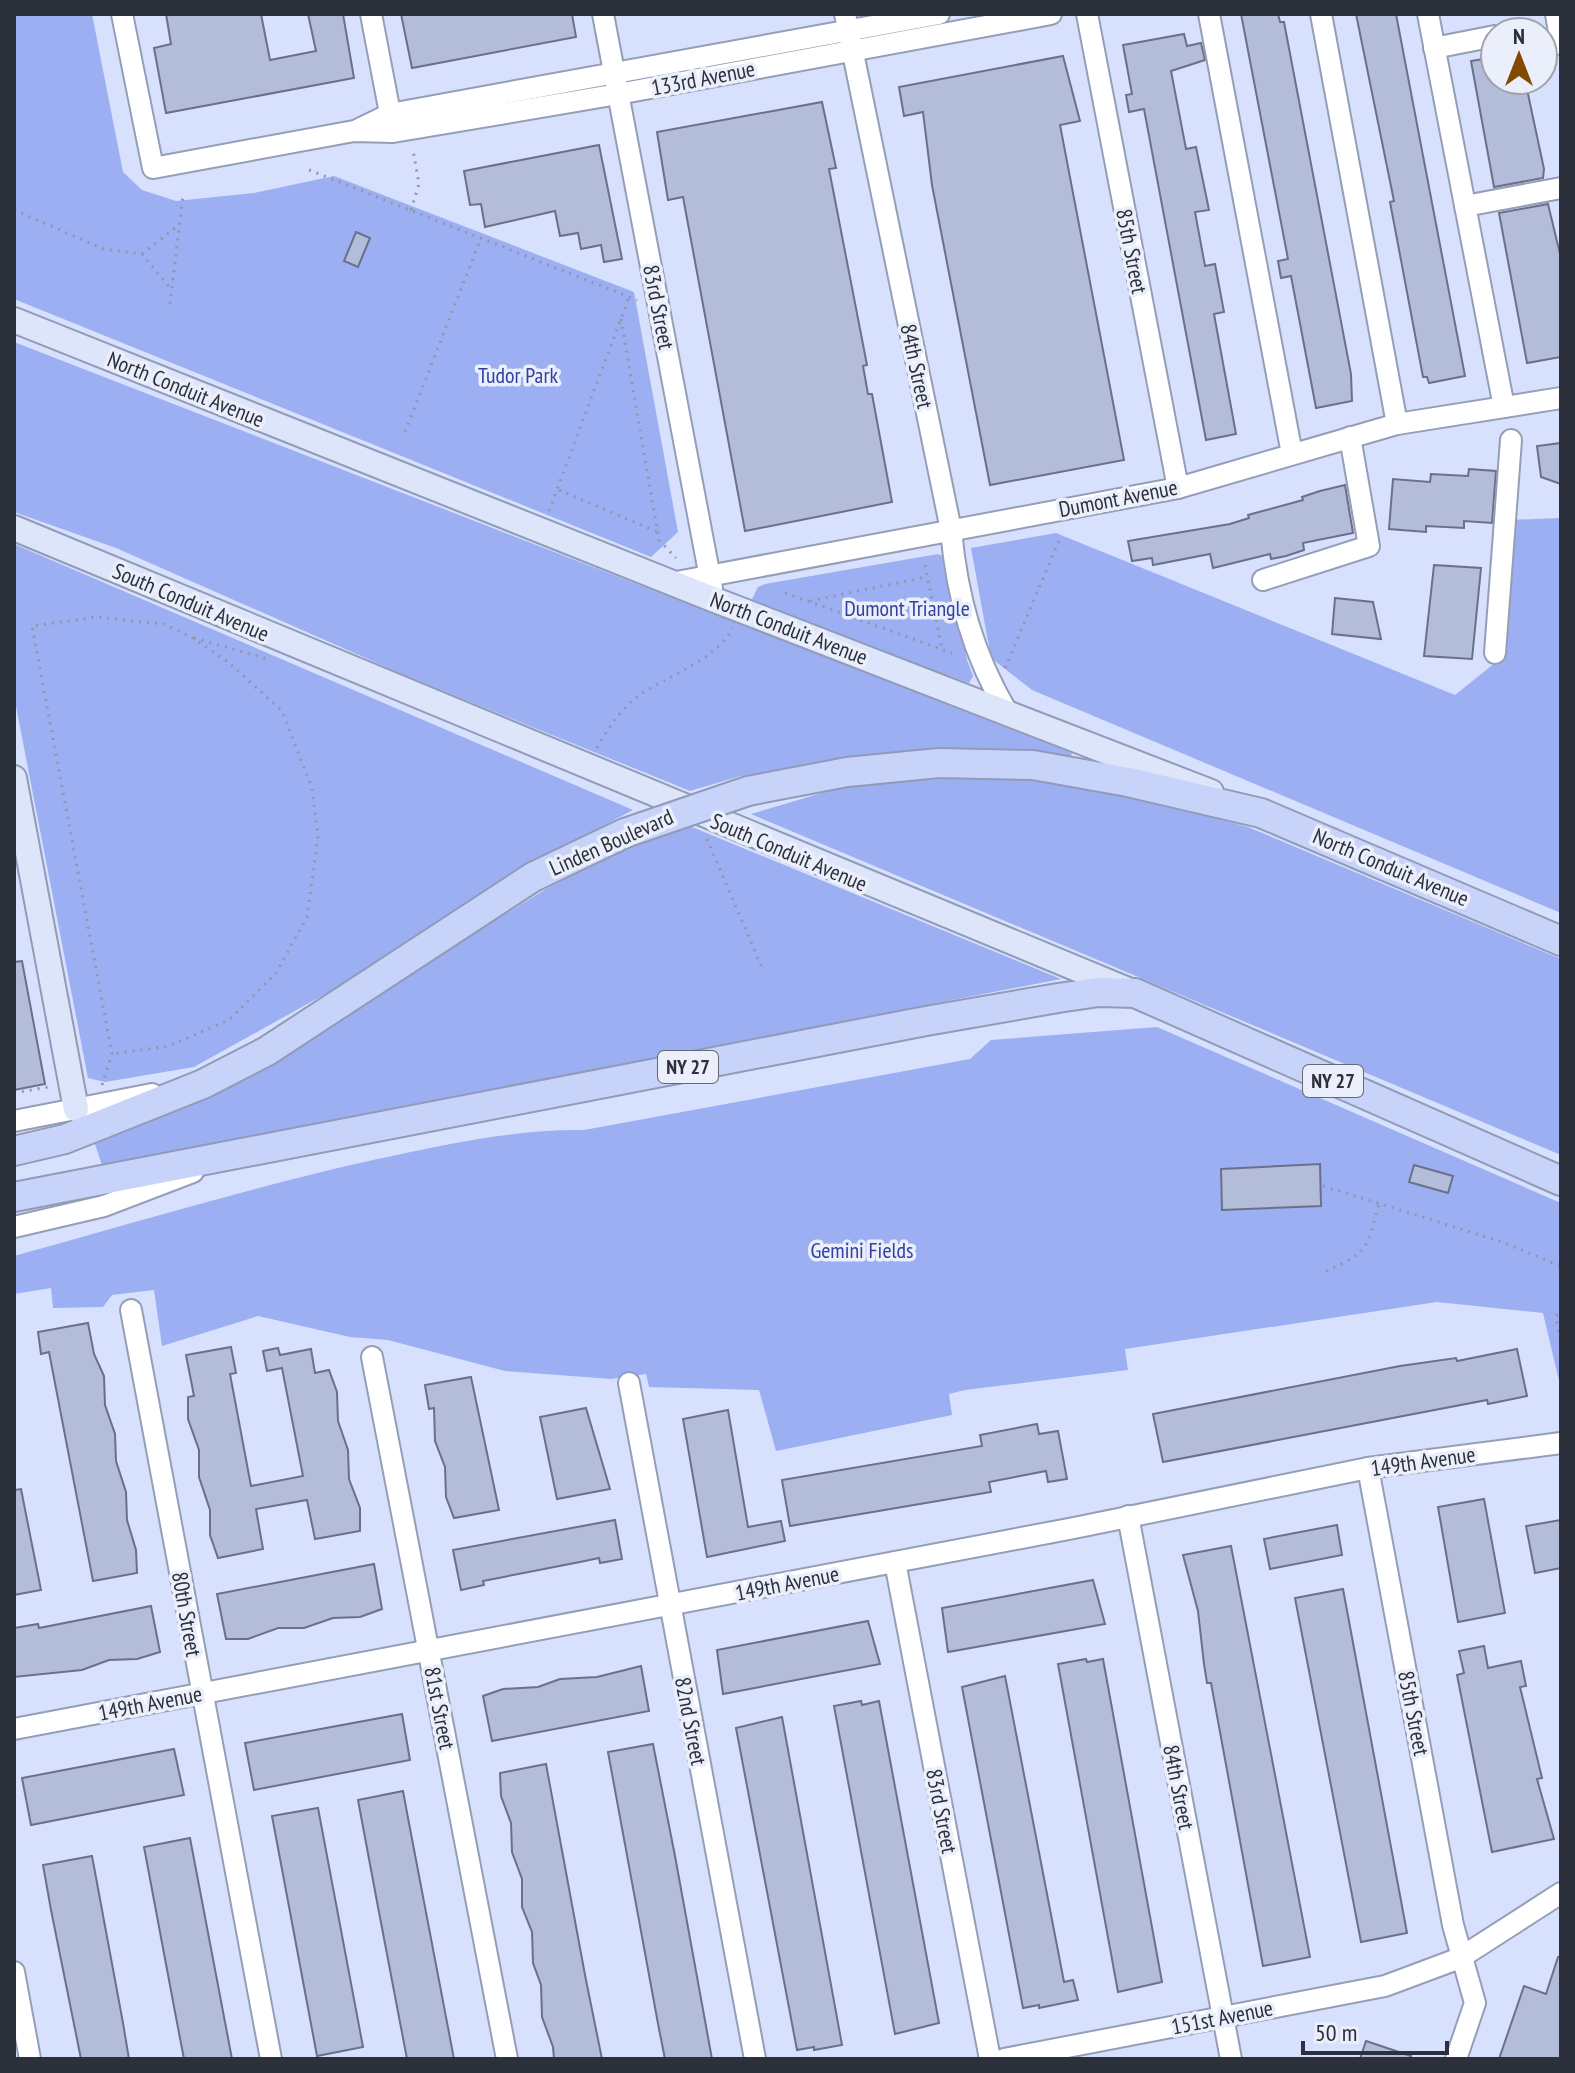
<svg xmlns="http://www.w3.org/2000/svg" width="1575" height="2073" font-family="'PT Sans Narrow',sans-serif">
	<rect width="100%" height="100%" fill="#d7e1fe"/>
	<!-- green -->
	<g fill="#9baff2">
		<path d="M14,14h78l31,158 19,18 34,11 78,-8 80,-17 300,116 44,240 -27,25 -637,-258z"/>
		<path d="M14,342l1058,411 -4,9h-223l-104,14 -51,15 -286,-116 -288,-127 -102,-36z"/>
		<path d="M1561,518v395l-529,-223 -41,-32 -20,-110 85,-15 399,162 45,-36 10,-139z"/>
		<path d="M14,544l619,266 -100,53 -168,109 -171,95 -89,15 -17,-4 -74,-382z"/>
		<path d="M938,554l7,3 5,12 17,91 6,16 -4,7 -213,-78 -4,-6 6,-12 7,-3z"/>
		<path d="M941,779h92l86,13 129,35 313,132v196l-810,-341 101,-30z"/>
		<path d="M692,827l369,152 -959,186 -7,-21 115,-48 336,-207 75,-40z"/>
		<path d="M1157,1027l404,176v186l-18,-76 -106,-11 -312,47 3,21 -163,20 -16,4 3,21 -176,36 -17,-61 -110,-3 -3,-13 -35,5 -106,-8 -117,-31 -38,-3 -92,-21 -96,30 -8,-56 -42,5 -9,12 -50,1 -2,-20 -37,6v-38c119,-33 238,-69 359,-96 70,-15 140,-31 211,-30l386,-71 21,-19z"/>
	</g>
	<!-- building -->
	<g fill="#b3bcd8" stroke="#69718a" stroke-width="2">
		<path d="M166,14h95l9,46 46,-9 -8,-37h35l11,64 -188,35 -12,-65 17,-4z"/>
		<path d="M401,14h171l4,23 -164,31z"/>
		<path d="M1241,14h37l2,8h4l67,352 1,27 -36,7 -25,-132 -10,2 -3,-17 10,-2z"/>
		<path d="M1356,14h40l69,362 -36,7 -2,-6h-4l-33,-175 4,-1z"/>
		<path d="M1184,34l3,12 14,-3 4,17 -34,11 15,78 10,-2 13,63 -14,2 10,54 10,-2 9,48 -10,2 22,120 -30,6 -62,-331 -15,3 -3,-17 6,-1 -9,-49z"/>
		<path d="M1063,56l17,65 -20,4 64,335 -134,25 -58,-300 -9,-73 -19,4 -5,-29z"/>
		<path d="M1495,57v23h30l19,89 -1,9 -49,9 -23,-126z"/>
		<path d="M822,102l14,66 -7,1 38,196 -4,1 5,28h4l20,108 -147,29 -62,-334 -15,3 -11,-68z"/>
		<path d="M599,145l23,114 -18,3 -3,-17 -20,4 -3,-16 -18,3 -5,-25 -70,16 -4,-23 -11,1 -6,-34z"/>
		<path d="M1548,204l13,54v99l-34,6 -28,-150z"/>
		<path d="M356,232l14,6 -12,29 -14,-6z"/>
		<path d="M1561,443v41l-20,-7 -4,-31z"/>
		<path d="M1469,469l27,2 -4,52 -28,-2v7l-38,-2v6l-37,-3 4,-50 37,3 1,-8 37,2z"/>
		<path d="M1345,485l8,48 -50,10 1,7 -18,6 -15,3 -1,-5 -57,14 -3,-14 -57,11 -1,-7 -20,3 -4,-20 102,-17 19,-6 -1,-3 55,-15 -1,-3 18,-6z"/>
		<path d="M1434,565l47,3 -9,91 -48,-3z"/>
		<path d="M1335,598l38,4 8,37 -49,-5z"/>
		<path d="M22,961l23,123 -31,6v-128z"/>
		<path d="M1320,1164l1,42 -99,4 -1,-41z"/>
		<path d="M1414,1165l39,11 -5,17 -39,-11z"/>
		<path d="M88,1323l6,31 10,22 1,29 10,29 1,27 10,31 1,28 9,30 1,23 -44,8 -44,-229 -8,2 -3,-22z"/>
		<path d="M231,1347l5,26 -6,1 21,112 52,-10 -21,-108 -15,3 -4,-20 15,-3 2,7 31,-6 4,24 14,-3 8,22 1,29 10,29 1,29 11,29v23l-45,8 -8,-39 -51,9 7,40 -45,9 -8,-23v-25l-11,-33v-27l-11,-31v-22l6,-1 -8,-41z"/>
		<path d="M1517,1349l10,47 -39,8 -1,-4 -324,62 -10,-48 247,-48 56,-8 1,3z"/>
		<path d="M471,1377l28,133 -45,8 -8,-21 -1,-30 -10,-26 -1,-33 -5,1 -4,-24z"/>
		<path d="M586,1408l24,81 -53,10 -17,-82z"/>
		<path d="M728,1410l20,117 33,-6 4,20 -78,16 -24,-138z"/>
		<path d="M1037,1424l2,10 19,-3 9,48 -19,3 -2,-11 -57,11 2,10 -201,34 -8,-46 200,-34 -2,-11z"/>
		<path d="M21,1489l20,101 -27,5v-105z"/>
		<path d="M1484,1499l21,114 -47,9 -20,-115z"/>
		<path d="M615,1520l7,39 -22,4 -1,-5 -19,4 -97,19 1,4 -23,5 -8,-40z"/>
		<path d="M1561,1520v48l-26,5 -9,-47z"/>
		<path d="M1337,1525l5,30 -72,14 -6,-30z"/>
		<path d="M1231,1546l79,411 -47,9 -52,-283h-4l-3,-19 -6,-53 -15,-56z"/>
		<path d="M374,1564l8,45 -22,8 -27,1 -29,10h-26l-30,11h-22l-9,-45z"/>
		<path d="M1093,1580l12,44 -157,28 -6,-44z"/>
		<path d="M1343,1589l64,344 -46,9 -66,-344z"/>
		<path d="M151,1606l9,46 -23,7 -28,1 -27,10 -68,7v-49l24,-4 1,4z"/>
		<path d="M868,1621l12,43 -157,30 -6,-44z"/>
		<path d="M1484,1646l4,22 33,-7 5,25 -6,1 22,91 -5,1 17,60 -62,13 -35,-177 7,-2 -5,-22z"/>
		<path d="M1086,1659l1,3 16,-3 59,323 -44,10 -60,-328z"/>
		<path d="M641,1666l8,45 -157,30 -9,-45 20,-7 35,-2 22,-8 37,-2z"/>
		<path d="M1005,1676l59,306 9,-2 5,20 -39,8v-3l-16,3 -61,-321z"/>
		<path d="M861,1701l1,4 17,-4 60,322 -44,11 -61,-328z"/>
		<path d="M402,1714l8,46 -156,30 -9,-47z"/>
		<path d="M782,1717l60,328 -28,5v-3l-17,3 -61,-322z"/>
		<path d="M653,1744l22,112 37,203h-47l-6,-30 -51,-277z"/>
		<path d="M174,1749l10,46 -153,30 -9,-47z"/>
		<path d="M546,1764l39,211 17,84h-48l-1,-12 -11,-30 -1,-32 -8,-22 -1,-31 -10,-25v-28l-10,-27 -1,-29 -10,-27 -1,-23z"/>
		<path d="M403,1791l5,27 46,241h-47l-29,-152 -20,-107z"/>
		<path d="M318,1808l45,239 -46,9 -45,-240z"/>
		<path d="M190,1838l35,184 7,37h-48l-9,-47 -31,-165z"/>
		<path d="M92,1856l31,167 6,36h-48l-30,-149 -8,-45z"/>
		<path d="M1558,1957l3,1v101h-62l25,-73 22,8z"/>
		<path d="M1366,2041l45,15v3h-51z"/>
	</g>
	<g fill="none" stroke-linecap="round" stroke-linejoin="round">
		<defs>
			<g id="minor">
				<path d="M122,14l31,154 201,-37 39,1 225,-38 433,-80"/>
				<path d="M371,14l21,110"/>
				<path d="M603,14l109,574"/>
				<path d="M845,14l106,516c6,67 22,124 56,182"/>
				<path d="M1087,14l91,474"/>
				<path d="M1209,14l83,440"/>
				<path d="M1321,14l76,410"/>
				<path d="M1428,14l76,393"/>
				<path d="M1556,14l5,30"/>
				<path d="M1434,48l61,-12"/>
				<path d="M359,129l31,-15 549,-100"/>
				<path d="M1465,206l96,-18"/>
				<path d="M1263,580l106,-34 -19,-109"/>
				<path d="M671,583l507,-95 219,-64 164,-26"/>
				<path d="M1495,653l16,-213"/>
				<path d="M14,1121l138,-27"/>
				<path d="M14,1227l90,-21 89,-34"/>
				<path d="M131,1310l140,749"/>
				<path d="M372,1357l135,702"/>
				<path d="M629,1383l126,676"/>
				<path d="M1368,1468l85,457 22,78 -19,56"/>
				<path d="M1128,1516l103,543"/>
				<path d="M895,1562l95,497"/>
				<path d="M14,1729l1060,-201 294,-60 193,-25"/>
				<path d="M14,1972l16,87"/>
				<path d="M1004,2059l381,-73 75,-28 101,-65"/>
			</g>
			<g id="major">
				<path d="M14,320l701,280 496,192"/>
				<path d="M14,528l1114,462"/>
				<path d="M14,778l62,331"/>
			</g>
			<g id="highway">
				<path d="M748,791l99,-19 92,-9 94,2 95,17 133,31 300,128"/>
				<path d="M14,1151l51,-12 138,-55 64,-33 266,-174 92,-44"/>
				<path d="M14,1197l912,-176 132,-23 41,-6 36,1 426,188"/>
			</g>
		</defs>
		<!-- minor casing -->
		<use href="#minor" stroke="#959eb9" stroke-width="24"/>
		<!-- major casing -->
		<use href="#major" stroke="#919ab6" stroke-width="28"/>
		<!-- highway casing -->
		<use href="#highway" stroke="#919ab6" stroke-width="32"/>
		<!-- path -->
		<g stroke="#8f97ac" stroke-width="3" stroke-dasharray="2 6" stroke-linecap="butt">
			<path d="M309,170l328,130"/>
			<path d="M14,210l90,39 38,5 29,35"/>
			<path d="M411,210l8,-26 -6,-34"/>
			<path d="M142,254l38,-30"/>
			<path d="M170,304l13,-108"/>
			<path d="M621,319l38,221 17,18"/>
			<path d="M405,432l76,-194"/>
			<path d="M559,490l99,42"/>
			<path d="M549,511l80,-214"/>
			<path d="M925,565l17,84"/>
			<path d="M785,593l167,60"/>
			<path d="M810,601l117,-24"/>
			<path d="M194,638l77,22"/>
			<path d="M1005,668l56,-132"/>
			<path d="M597,748c11,-20 25,-41 44,-54 31,-20 73,-33 92,-66"/>
			<path d="M707,839l55,129"/>
			<path d="M102,1085l10,-31 -80,-428 64,-9 68,7 29,14 35,24 54,49 30,77 6,48 -11,81 -31,56 -47,47 -60,26 -57,8"/>
			<path d="M14,1093l34,-6"/>
			<path d="M1323,1186l176,55 62,25"/>
			<path d="M1326,1271c44,-19 40,-22 53,-67"/>
			<path d="M1561,1307l-5,9 5,28"/>
		</g>
		<!-- minor -->
		<use href="#minor" stroke="#fff" stroke-width="20"/>
		<!-- major -->
		<use href="#major" stroke="#dde5fb" stroke-width="24"/>
		<!-- highway -->
		<use href="#highway" stroke="#c7d3f8" stroke-width="28"/>
		<defs>
			<path id="highway-bridge" d="M625,833l123,-42"/>
		</defs>
		<!-- highway-bridge casing -->
		<use href="#highway-bridge" stroke="#919ab6" stroke-width="32" stroke-linecap="butt"/>
		<!-- highway-bridge -->
		<use href="#highway-bridge" stroke="#c7d3f8" stroke-width="28"/>
	</g>
	<g text-anchor="middle" dominant-baseline="central" stroke-width="7" stroke-linejoin="round" paint-order="stroke">
		<!-- shield labels -->
		<g fill="#ebeffb" stroke="#656975" stroke-width="2">
			<rect x="658" y="1051" width="60" height="32" rx="6"/>
			<rect x="1303" y="1065" width="60" height="32" rx="6"/>
		</g>
		<g font-size="20" font-weight="bold" fill="#2c303b">
			<text x="688" y="1067">NY 27</text>
			<text x="1333" y="1081">NY 27</text>
		</g>
		<!-- street labels -->
		<g font-size="22" fill="#2c303b" stroke="#ebeffb">
			<text transform="translate(703 78) rotate(-11)">133rd Avenue</text>
			<text transform="translate(1132 251) rotate(79)">85th Street</text>
			<text transform="translate(659 307) rotate(79)">83rd Street</text>
			<text transform="translate(917 366) rotate(78)">84th Street</text>
			<text transform="translate(186 389) rotate(22)">North Conduit Avenue</text>
			<text transform="translate(1118 498) rotate(-11)">Dumont Avenue</text>
			<text transform="translate(191 602) rotate(23)">South Conduit Avenue</text>
			<text transform="translate(789 628) rotate(21)">North Conduit Avenue</text>
			<text transform="translate(611 842) rotate(-24)">Linden Boulevard</text>
			<text transform="translate(789 852) rotate(23)">South Conduit Avenue</text>
			<text transform="translate(1391 867) rotate(23)">North Conduit Avenue</text>
			<text transform="translate(1423 1461) rotate(-8)">149th Avenue</text>
			<text transform="translate(787 1583) rotate(-11)">149th Avenue</text>
			<text transform="translate(187 1614) rotate(80)">80th Street</text>
			<text transform="translate(150 1703) rotate(-11)">149th Avenue</text>
			<text transform="translate(440 1708) rotate(79)">81st Street</text>
			<text transform="translate(1414 1713) rotate(79)">85th Street</text>
			<text transform="translate(691 1721) rotate(79)">82nd Street</text>
			<text transform="translate(1179 1787) rotate(79)">84th Street</text>
			<text transform="translate(942 1811) rotate(79)">83rd Street</text>
			<text transform="translate(1222 2017) rotate(-11)">151st Avenue</text>
		</g>
		<!-- park labels -->
		<g font-size="22" fill="#3140a1" stroke="#ebeffb">
			<text x="518" y="375">Tudor Park</text>
			<text x="907" y="608">Dumont Triangle</text>
			<text x="862" y="1250">Gemini Fields</text>
		</g>
	</g>
	<!-- border -->
	<rect width="1575" height="2073" fill="none" stroke="#2c303b" stroke-width="32"/>
	<!-- north arrow -->
	<g transform="translate(1519 56)"><circle r="38" fill="#ebeffb" stroke="#9fa3ae" stroke-width="2"/>
	<path d="M0-6L14 30L0 20L-14 30Z" fill="#844900"/>
	<text y="-12" font-size="22" font-weight="bold" text-anchor="middle" fill="#2c303b">N</text>
	</g>
	<!-- scale -->
	<path d="M1303 2041v12h144v-12" fill="none" stroke="#2c303b" stroke-width="4"/>
	<text x="1315" y="2041" font-size="24" fill="#2c303b" stroke="#ebeffb" stroke-width="6" paint-order="stroke">50 m</text>
</svg>
